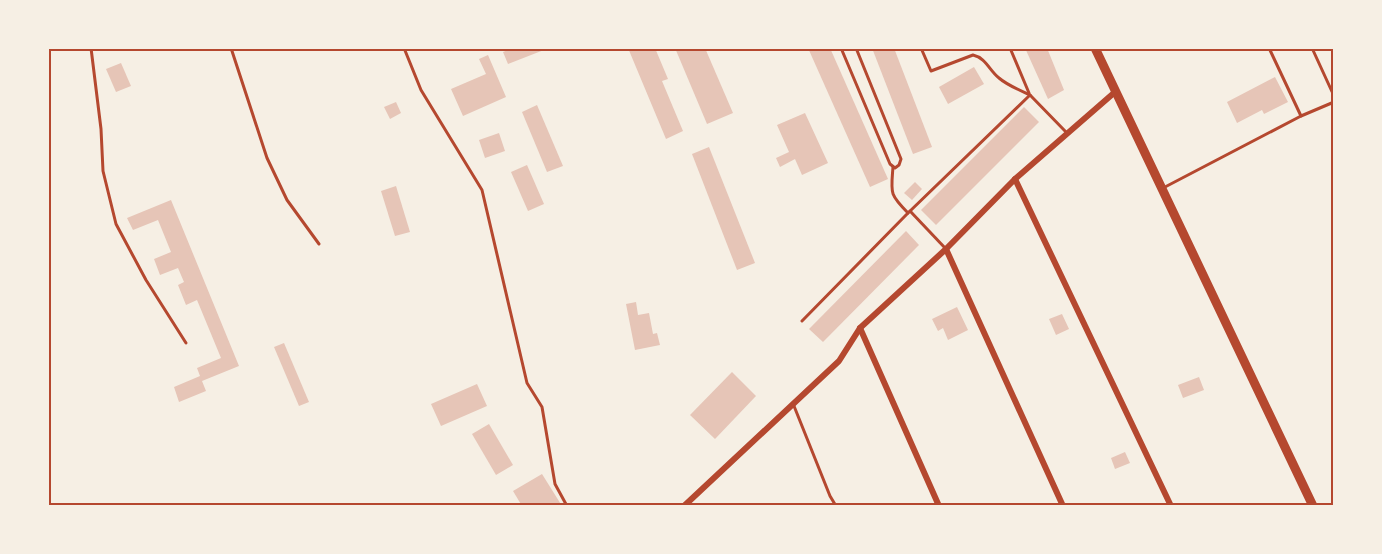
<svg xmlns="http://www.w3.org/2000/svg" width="1382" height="554" font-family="Mulish,sans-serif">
	<rect width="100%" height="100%" fill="#f6efe4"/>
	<!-- building -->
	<g fill="#e6c5b7">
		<path d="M513,48h36l-41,16 -5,-12z"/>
		<path d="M628,48h27l13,31 -6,2 21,50 -17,8z"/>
		<path d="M675,48h30l28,65 -26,11z"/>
		<path d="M808,48h22l58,131 -18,8z"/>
		<path d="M872,48h22l38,99 -19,7z"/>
		<path d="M1025,48h22l17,42 -16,9z"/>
		<path d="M488,55l18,42 -43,19 -12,-27 35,-15 -7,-15z"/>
		<path d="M121,63l10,23 -15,6 -10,-23z"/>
		<path d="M974,67l10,17 -36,20 -9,-17z"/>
		<path d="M1275,77l13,25 -24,12 -2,-4 -25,13 -10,-21z"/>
		<path d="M396,102l5,11 -11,6 -6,-12z"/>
		<path d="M537,105l26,61 -16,6 -25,-60z"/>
		<path d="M1024,107l15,15 -103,103 -15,-15z"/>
		<path d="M805,113l23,50 -26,12 -7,-16 -15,8 -4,-9 13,-6 -12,-27z"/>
		<path d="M499,133l6,18 -20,7 -6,-18z"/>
		<path d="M709,147l46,116 -18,7 -45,-116z"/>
		<path d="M527,165l17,39 -16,7 -17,-39z"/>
		<path d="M915,182l7,7 -10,11 -8,-7z"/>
		<path d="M396,186l14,46 -15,4 -14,-45z"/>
		<path d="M171,200l68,166 -37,15 4,10 -27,11 -5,-15 26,-11 -3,-8 24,-10 -24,-58 -11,5 -8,-20 6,-3 -6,-14 -18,7 -6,-16 17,-7 -13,-32 -25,10 -6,-12z"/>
		<path d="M906,231l13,14 -96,97 -14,-13z"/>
		<path d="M636,302l2,13 11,-2 4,21 4,-1 3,12 -25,5 -9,-46z"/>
		<path d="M957,307l11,23 -20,10 -5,-12 -5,3 -6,-12z"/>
		<path d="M1062,314l7,15 -13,6 -7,-16z"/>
		<path d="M284,343l25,59 -10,4 -25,-59z"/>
		<path d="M732,372l24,24 -41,43 -25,-24z"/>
		<path d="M1199,377l5,13 -21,8 -5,-13z"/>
		<path d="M477,384l10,22 -46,20 -10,-22z"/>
		<path d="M489,424l24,41 -17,10 -24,-41z"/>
		<path d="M1125,452l5,11 -15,6 -4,-11z"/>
		<path d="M542,474l20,32h-40l-9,-15z"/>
	</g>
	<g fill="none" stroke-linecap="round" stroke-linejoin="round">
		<!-- service -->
		<g stroke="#b5482f" stroke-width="3">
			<path d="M91,48l10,81 2,42 13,53 30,56 40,63"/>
			<path d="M231,48l36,110 20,42 32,44"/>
			<path d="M404,48l17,42 61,100 45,193 15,24 13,77 12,22"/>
			<path d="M841,48l49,116 5,4 4,-3 2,-6 -45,-111"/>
			<path d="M921,48l10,23 42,-16c13,3 16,15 26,23 8,7 20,12 31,17"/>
			<path d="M1010,48l19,45"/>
			<path d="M1312,48l22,48"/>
			<path d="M1301,116l33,-14"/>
			<path d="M893,167c-2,26 -4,27 15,46"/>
			<path d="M1165,187l136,-71 -32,-68"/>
			<path d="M910,211l36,38"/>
			<path d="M802,321l106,-108 122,-118 36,37"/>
			<path d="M794,406l36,90 6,10"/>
		</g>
		<!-- minor -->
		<g stroke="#b5482f" stroke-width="6">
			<path d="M1015,179l156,327"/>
			<path d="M946,249l117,257"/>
			<path d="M860,328l79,178"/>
			<path d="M684,506l155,-145 21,-33 86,-79 69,-70 100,-87"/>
		</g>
		<!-- secondary -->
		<path stroke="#b5482f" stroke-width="9" d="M1095,48l218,458"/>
	</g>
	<!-- border -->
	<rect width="1382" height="554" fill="none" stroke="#f6efe4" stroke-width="99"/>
	<rect x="50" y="50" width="1282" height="454" fill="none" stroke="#b5482f" stroke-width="2"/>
</svg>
